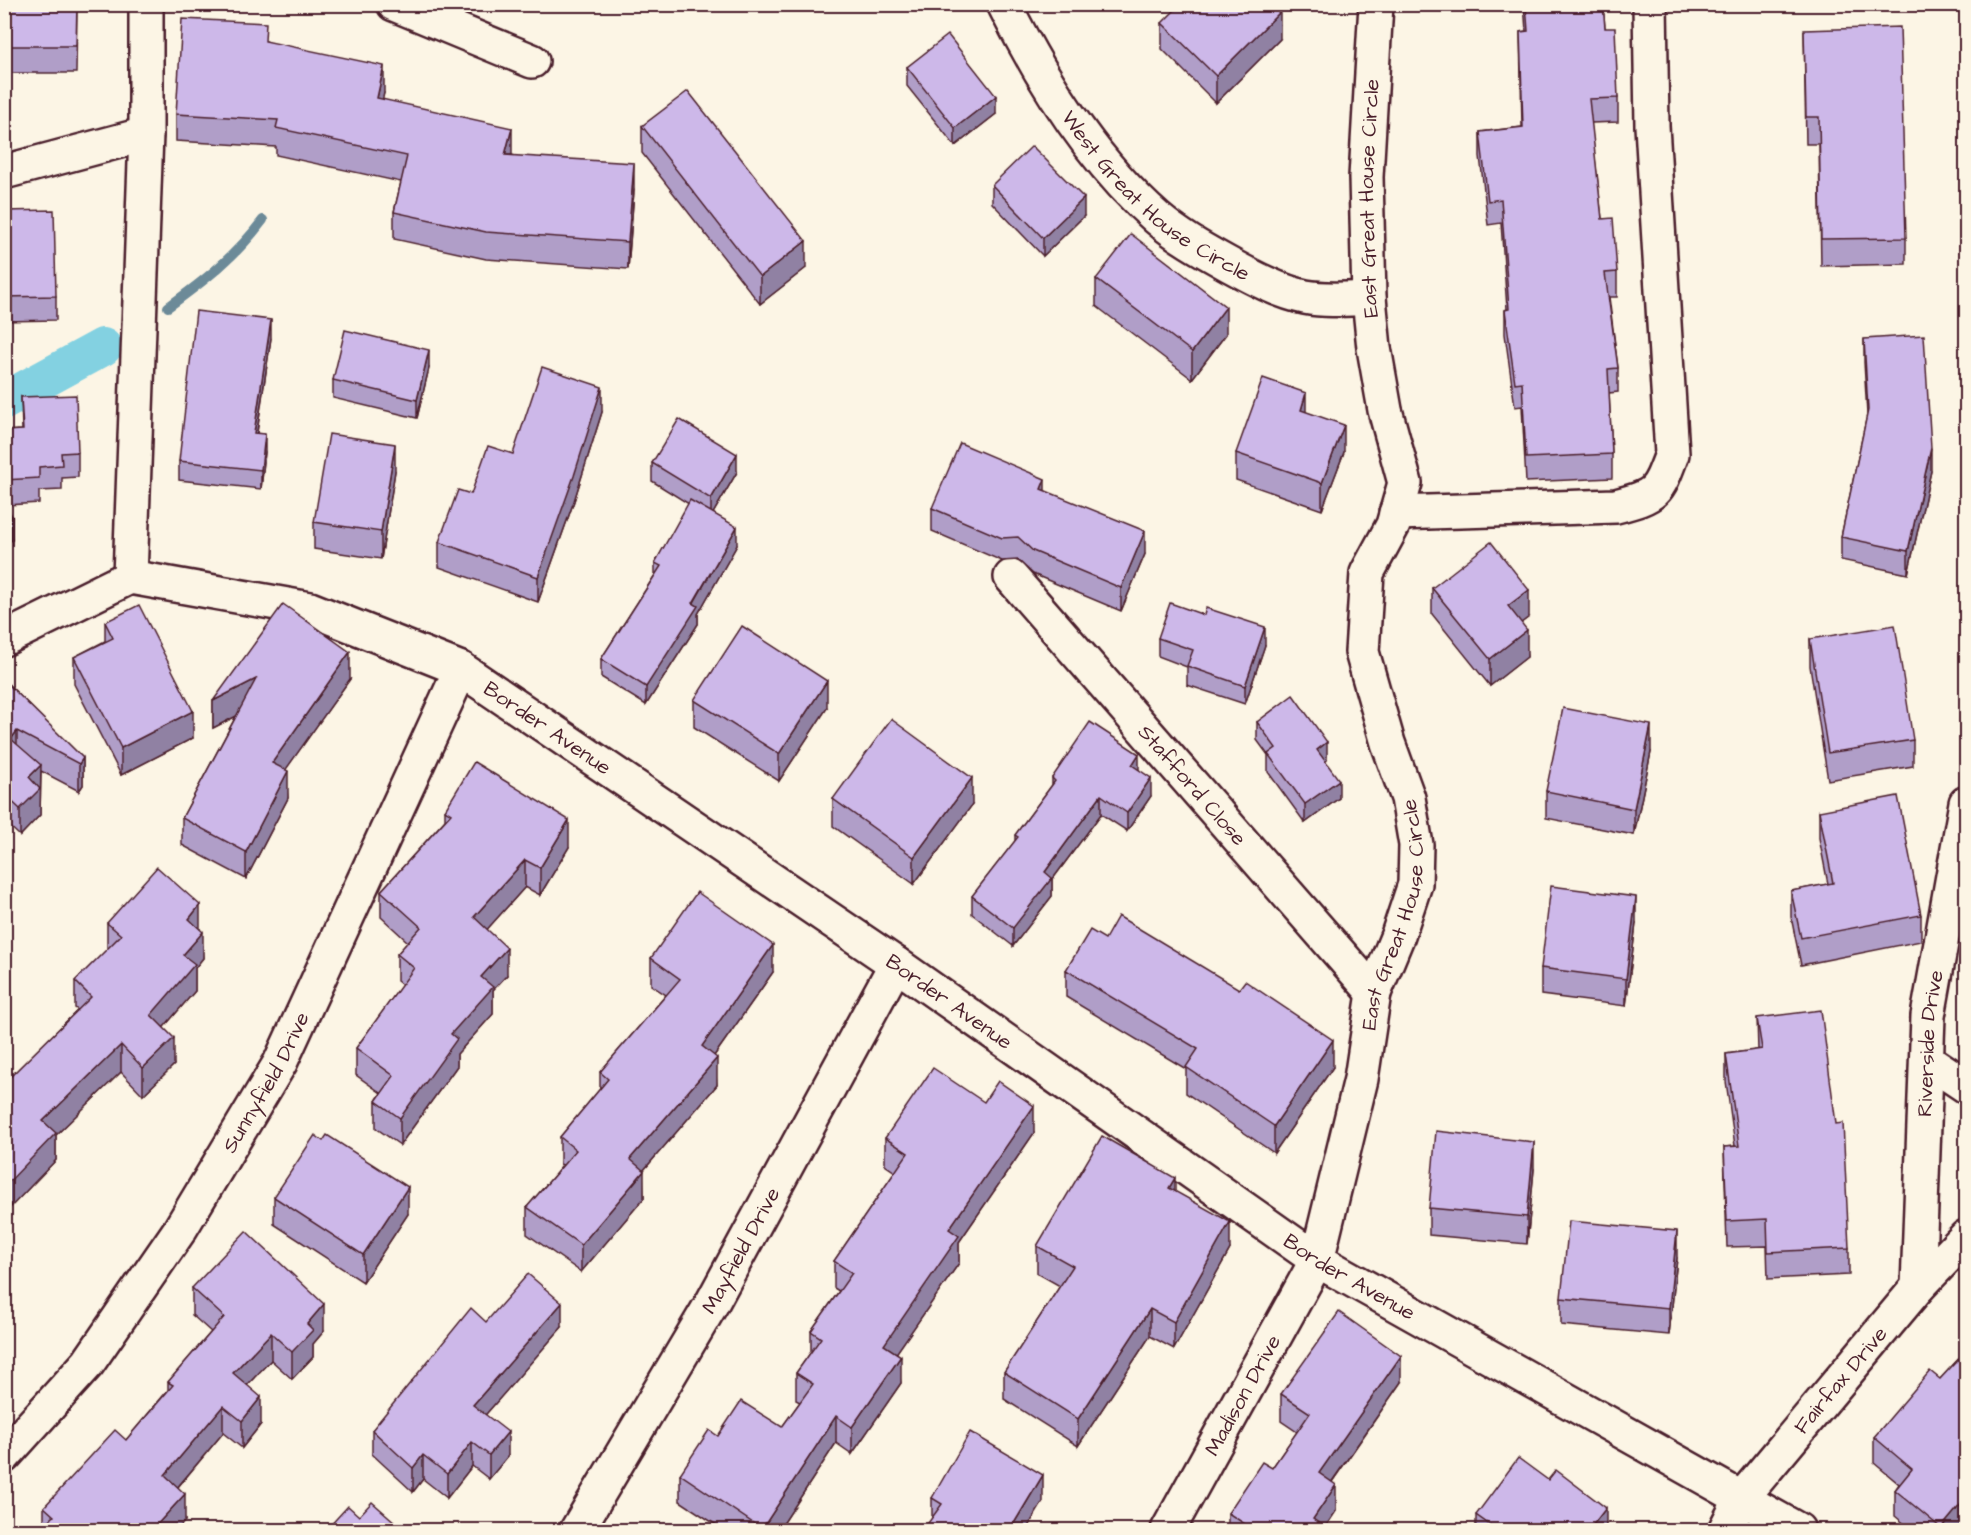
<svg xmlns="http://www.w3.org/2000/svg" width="1971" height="1535" font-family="'Architects Daughter',sans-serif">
	<rect width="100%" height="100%" fill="#fcf5e5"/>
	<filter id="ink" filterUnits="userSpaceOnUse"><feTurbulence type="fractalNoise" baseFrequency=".0167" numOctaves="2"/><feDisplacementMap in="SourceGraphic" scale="12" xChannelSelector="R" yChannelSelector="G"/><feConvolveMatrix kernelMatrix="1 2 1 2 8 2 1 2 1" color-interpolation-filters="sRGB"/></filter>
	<g filter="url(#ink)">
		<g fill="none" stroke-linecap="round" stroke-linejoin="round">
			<!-- stream -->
			<path stroke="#6c8a98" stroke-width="10" d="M168,307c36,-26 68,-51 95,-87"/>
			<!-- canal -->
			<path stroke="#83d1e1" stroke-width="38" d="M4,401l99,-54"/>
			<defs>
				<g id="minor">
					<path d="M394,4l138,57"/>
					<path id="s1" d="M1004,4c38,76 89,158 153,214 22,19 48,33 73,47 22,12 50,27 75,32 21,4 43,2 64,1"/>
					<path d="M4,172l142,-38"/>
					<path d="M1396,513l220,-7c41,-11 41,-12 56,-52l-20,-328 -2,-122"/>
					<path id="s2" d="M130,577l180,32 151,60 435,295 421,296 481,270"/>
					<path d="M130,577l16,-443v-130"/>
					<path id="s3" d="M1011,577l363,416"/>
					<path d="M4,639l126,-62"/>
					<path d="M1927,1060l39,26"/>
					<path id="s4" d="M1918,1287l10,-271 38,-213"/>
					<path id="s5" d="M4,1456l84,-93 91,-132 101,-168 181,-394"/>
					<path id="s6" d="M577,1530l135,-227 184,-339"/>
					<path id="s7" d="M1168,1530l149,-270 44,-181 13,-86 24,-58 17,-51 1,-39 -8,-47 -20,-55 -26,-91 5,-79 26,-48 12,-42 -20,-73 -11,-62 -5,-50 -3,-121 10,-173"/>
					<path id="s8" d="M1725,1530l16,-31 177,-212 48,-50"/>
				</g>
			</defs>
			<!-- minor casing -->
			<use href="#minor" stroke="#4a1f2b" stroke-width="38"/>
			<!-- minor -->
			<use href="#minor" stroke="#fcf5e5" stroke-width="33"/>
		</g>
		<!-- wall -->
		<g fill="#b09ec8" stroke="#4a1f2b" stroke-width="1.5">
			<path d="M4,4h73l-1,69h-72z"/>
			<path d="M1524,4h79l2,24 13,70v24l-27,1 11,96 15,53v25h-8l9,71v24l-9,1 3,61v24l-86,4 -4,-76 -7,1 -10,-73v-24l2,-1 -6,-86 -13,2 -8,-69v-24l42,-5 -2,-95 6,-1z"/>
			<path d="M1162,23l118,16 -64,64 -54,-54z"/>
			<path d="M1804,30l102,208v26l-85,2 -2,-122h-13z"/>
			<path d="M266,41l118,52 -2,6 130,56 122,35 -6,79 -142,-10 -92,-20v-27l7,-30 -125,-27v-8l-100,-6v-27z"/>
			<path d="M907,67l89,47 -41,32 -48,-60z"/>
			<path d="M642,126l164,142 -46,36 -118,-151z"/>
			<path d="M992,185l92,31 -41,40 -51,-53z"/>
			<path d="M4,211l52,85v24l-52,1z"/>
			<path d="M1096,279l130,55 -34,45 -96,-73z"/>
			<path d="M271,338l-14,95 8,19 -4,37 -82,-9v-19z"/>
			<path d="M1864,339l67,132 -23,103 -67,-14v-23l26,-122 -3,-53z"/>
			<path d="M429,368l-12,50 -84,-20v-18z"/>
			<path d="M21,397l57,55v25l-16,1v12l-23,1v12l-32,2 5,35 -8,4v-113l18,-1z"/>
			<path d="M602,412l-28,89 -36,101 -99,-35v-25l74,-88z"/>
			<path d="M1306,412l38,40 -22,58 -86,-30v-27z"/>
			<path d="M652,463l85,9 -24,41 24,32 -39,69v10l-52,81 -45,-28v-18l54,-84v-12l34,-59 -37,-23z"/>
			<path d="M395,471l-14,88 -67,-10v-27z"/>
			<path d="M1045,491l100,63 -24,57 -88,-37 -15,-14 -16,1 -70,-30v-23z"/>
			<path d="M1432,588l97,29 -8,6 6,34 -37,29 -58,-72z"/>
			<path d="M1204,615l61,30 -20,59 -58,-19v-18l-29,-11v-18z"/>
			<path d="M105,622l88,116 -72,37 -47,-91v-27l31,-16z"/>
			<path d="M1810,639l103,101v26l-85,14 -18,-114z"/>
			<path d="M350,679l-65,91 3,28 -42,81 -64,-34v-27l54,-102 -23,12v-27z"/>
			<path d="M4,680l79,78v27l-4,6 -38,-20 -1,44 -20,21 -16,-15z"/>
			<path d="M694,700l133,8 -48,73 -85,-54z"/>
			<path d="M1257,722l70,38 -2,2 14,36 -34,25 -37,-51v-17l-11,-15z"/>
			<path d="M1651,752l-17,83 -88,-17v-27z"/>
			<path d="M1139,770l12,26 -24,35 -26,-17 -49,66v16l-39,50 -41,-32v-18l43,-55v-6l37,-50v-7z"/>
			<path d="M833,799l139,6 -58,79 -81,-58z"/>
			<path d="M445,810l124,37 -29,48 -15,-8 -38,42 20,46 -14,15v24l-36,40v12l-57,79 -24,-17v-27l5,-8 -25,-18v-27l46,-63 -5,-4v-27l11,-12 -27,-25v-26l64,-71z"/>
			<path d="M1819,811l102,104v26l-120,24 -10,-48v-26l37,-7 -9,-46z"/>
			<path d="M107,923l93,6 3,29 -8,10v23l-32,37 11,37 -31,30 -22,-23 -65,63v25l-52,54v-131l74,-73 -3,-2v-27l32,-31z"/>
			<path d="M1636,923l-10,83 -85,-11v-27z"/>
			<path d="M651,958l122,14 -59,84 3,29 -74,86 1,27 -63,74 -54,-38v-27l36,-42 -3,-1v-27l40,-48v-17l66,-77 -15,-10z"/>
			<path d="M1066,970l267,97 -59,86 -88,-60v-24l-120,-72z"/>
			<path d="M1757,1018l92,230v27l-81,4 -1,-33 -40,1 -3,-100 11,-1 -9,-65v-27l32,-4z"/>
			<path d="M984,1102l50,31 -75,109v21l-63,90 5,30 -49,71 -16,-11 -57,87h-55l-44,-29v-27l38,-38 64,-9 18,-25 -4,-2v-27l15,-21v-21l28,-40 -5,-3v-27l61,-89 -10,-7v-27z"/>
			<path d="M323,1141l85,73 -45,68 -89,-58v-27z"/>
			<path d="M1534,1169l-7,75 -98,-9v-27z"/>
			<path d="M1175,1192l55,57 -56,100 -24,-13 -72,110 -74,-47v-27l56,-86 -23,-13v-27z"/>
			<path d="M1677,1258l-8,77 -108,-10v-27z"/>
			<path d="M192,1288l132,43 -11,13v13l-21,22 -21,-19 -24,25 14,39 -19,24 -19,-15 -45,54 7,34 -141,5v-19l82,-67 42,-50v-8l43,-50 -19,-17z"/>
			<path d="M486,1322l76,5 -77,88 23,41 -19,23 -17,-13 -25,32 -24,-19 -10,13 -41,-38v-24z"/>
			<path d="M1966,1351v174l-5,5h-49l-17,-14v-26l4,-6 -25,-21v-26l66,-58z"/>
			<path d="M1401,1382l-69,100 4,29 -11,17 4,2h-101v-17l44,-45 25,-36 -16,-11v-27z"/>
			<path d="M932,1498l111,4 -111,16z"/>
			<path d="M1476,1515l130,15h-130z"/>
		</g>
		<!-- shaded-wall -->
		<g fill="#9081a3" stroke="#4a1f2b" stroke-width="1.5">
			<path d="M1280,12v27l-64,64v-27z"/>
			<path d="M384,66v27l-7,32v-27z"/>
			<path d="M996,96v18l-41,32v-18z"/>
			<path d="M512,128v27h-7z"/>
			<path d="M634,163v27l-6,79v-27z"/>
			<path d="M1084,198v18l-41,40v-18z"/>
			<path d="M806,241v27l-46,36v-27z"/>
			<path d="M1226,307v27l-34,45v-27z"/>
			<path d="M271,320v18l-17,113v-18z"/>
			<path d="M429,350v18l-12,50v-18z"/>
			<path d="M602,387v25l-28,89 -36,101v-25z"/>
			<path d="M1306,393v27l-5,-10z"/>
			<path d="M1344,425v27l-22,58v-27z"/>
			<path d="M265,434v18l-4,37v-19z"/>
			<path d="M395,444v27l-14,88v-27z"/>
			<path d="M1931,448v23l-23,103v-23z"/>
			<path d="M737,454v18l-26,45v-18z"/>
			<path d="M1045,479v23l-4,-13z"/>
			<path d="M12,516v24l-8,4v-25z"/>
			<path d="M737,527v18l-39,69v10l-52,81v-18z"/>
			<path d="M1145,531v23l-24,57v-23z"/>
			<path d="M1529,590v27l-21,16v-27z"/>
			<path d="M1265,627v18l-20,59v-18z"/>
			<path d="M1527,630v27l-37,29v-27z"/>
			<path d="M350,652v27l-78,110v-26z"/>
			<path d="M256,679v27l-43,22v-27z"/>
			<path d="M827,681v27l-48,73v-27z"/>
			<path d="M193,711v27l-72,37v-27z"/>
			<path d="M1651,725v27l-17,83v-26z"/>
			<path d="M17,731v27l-6,-19z"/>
			<path d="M1327,742v18l-10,8v-18z"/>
			<path d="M1139,754v18l-7,-7z"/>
			<path d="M83,758v27l-4,6v-27z"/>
			<path d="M41,765l-1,50 -20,21v-27l9,-32z"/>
			<path d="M288,771v27l-42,81v-27z"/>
			<path d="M972,778v27l-58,79v-27z"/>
			<path d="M1151,778v18l-24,35v-18z"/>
			<path d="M1339,780v18l-34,25v-19z"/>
			<path d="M1101,795v19l-49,66v16l-39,50v-18l32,-56z"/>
			<path d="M569,820v27l-29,48v-27z"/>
			<path d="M525,860v27l-51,57v-27z"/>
			<path d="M1636,897v26l-10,83v-27z"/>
			<path d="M200,905v27l-11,-13z"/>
			<path d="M203,932v26l-8,10v23l-44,51v-27l32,-60z"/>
			<path d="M773,945v27l-71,101v-27z"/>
			<path d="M507,948v27l-14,15v24l-36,40v12l-57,79v-27l51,-84 30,-57z"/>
			<path d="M174,1038v27l-31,30v-27z"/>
			<path d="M1333,1040v27l-59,86v-27z"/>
			<path d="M121,1045v27l-65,63v25l-52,54v-27l39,-66z"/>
			<path d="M717,1058v27l-87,101v-27z"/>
			<path d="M1034,1106v27l-75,109v21l-75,108v-26l65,-116z"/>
			<path d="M1534,1142v27l-7,75v-27z"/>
			<path d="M644,1171v27l-63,74v-27z"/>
			<path d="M1175,1178v27l-6,-17z"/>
			<path d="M408,1187v27l-45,68v-27z"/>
			<path d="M1230,1222v27l-56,100v-27z"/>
			<path d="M1677,1231v27l-8,77v-27z"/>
			<path d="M4,1246h1l-1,27z"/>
			<path d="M562,1303v24l-89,102v-24z"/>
			<path d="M324,1304v27l-11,13v13l-21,22v-27l15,-28z"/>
			<path d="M1150,1309v27l-72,110v-27z"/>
			<path d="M271,1333v27l-38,40v-27z"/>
			<path d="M901,1356v27l-49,71v-27z"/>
			<path d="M1401,1356v26l-82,118v-27z"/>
			<path d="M261,1397v27l-19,24v-27z"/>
			<path d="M223,1406v27l-58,69v-27z"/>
			<path d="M836,1416v27l-57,87h-17v-1z"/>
			<path d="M508,1432v24l-19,23v-24z"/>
			<path d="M472,1442v24l-25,32v-24z"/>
			<path d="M423,1455v24l-10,13v-24z"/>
			<path d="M1043,1475v27l-17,28h-16z"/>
			<path d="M1336,1485v26l-13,19 -10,-11z"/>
			<path d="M185,1494v27l-8,9h-25z"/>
			<path d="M1966,1498v27l-5,5h-20v-2z"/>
			<path d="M1606,1508v22h-17z"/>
		</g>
		<!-- building -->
		<g fill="#cdb8e9" stroke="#4a1f2b" stroke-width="1.5">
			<path d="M4,4h73l-1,42h-72z"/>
			<path d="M1181,4h92l7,8 -64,64 -54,-53z"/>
			<path d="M1526,4h77l2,24h10l3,70 -29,1 13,120 11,-1 4,54 -12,1 13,95 -10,1 4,85 -86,4 -4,-76 -7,1 -10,-73 4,-1 -8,-110 -13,2 -8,-69 43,-5 -3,-95 8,-1z"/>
			<path d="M182,19l84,4 -1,18 119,25 -7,32 135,30 -7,27 129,8 -6,79 -142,-10 -92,-20 13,-56 -131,-28 2,-8 -102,-6z"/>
			<path d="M1900,27l6,211 -85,1 -2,-122h-13l-2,-87z"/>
			<path d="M948,35l48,61 -41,32 -48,-61z"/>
			<path d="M688,91l118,150 -46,36 -118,-151z"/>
			<path d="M1032,146l52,52 -41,40 -51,-53z"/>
			<path d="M54,210l2,86 -52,1v-86z"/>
			<path d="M1131,234l95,73 -34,45 -96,-73z"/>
			<path d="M196,311l75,9 -17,113 11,1 -4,36 -82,-9z"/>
			<path d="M345,330l84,20 -12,50 -84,-20z"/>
			<path d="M1924,335l7,113 -23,103 -67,-14 27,-127 -4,-71z"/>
			<path d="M542,367l60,20 -28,89 -36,101 -99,-35 19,-52 13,4 17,-48 25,8z"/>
			<path d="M1263,378l43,15 -5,17 43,15 -22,58 -86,-30z"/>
			<path d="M76,395l2,57 -17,1 1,12 -23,2v11l-35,2v-49l19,-1 -2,-33z"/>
			<path d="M679,419l58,35 -26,45 -59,-36z"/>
			<path d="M329,434l66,10 -14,88 -67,-10z"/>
			<path d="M960,443l85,36 -4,10 104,42 -24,57 -88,-37 -15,-14 -16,1 -70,-30z"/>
			<path d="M690,500l47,27 -44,76 5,3 -52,81 -45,-28 60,-93 -6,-3z"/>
			<path d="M4,501l8,15 -8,3z"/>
			<path d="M1491,542l38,48 -21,16 19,24 -37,29 -58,-71z"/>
			<path d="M1170,603l34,12 2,-7 59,19 -20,59 -58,-20 6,-16 -35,-12z"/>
			<path d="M283,604l67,48 -78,111 16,8 -42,81 -64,-34 74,-139 -43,22z"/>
			<path d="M139,605l54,106 -72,37 -47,-91 39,-19 -8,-16z"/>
			<path d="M1895,625l18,115 -85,13 -18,-114z"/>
			<path d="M742,626l85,55 -48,73 -85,-54z"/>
			<path d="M4,680l79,78 -4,6 -62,-33 -6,8 30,26 -12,12 11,12 -20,20 -16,-15z"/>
			<path d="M1293,695l34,47 -10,8 22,30 -34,24 -37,-50 8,-6 -19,-26z"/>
			<path d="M1563,708l88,17 -17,84 -88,-18z"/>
			<path d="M891,719l81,59 -58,79 -81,-58z"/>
			<path d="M1090,722l49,32 -7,11 19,13 -24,35 -26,-18 -56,77 7,6 -39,50 -41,-32 46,-59 -3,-2 40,-54 -3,-3z"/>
			<path d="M474,762l95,58 -29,48 -15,-8 -51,57 33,31 -26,29 12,10 -42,47 6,5 -57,79 -24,-17 18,-25 -38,-28 58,-80 -17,-14 24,-27 -40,-36 70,-77 -6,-4z"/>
			<path d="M1898,796l23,119 -120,23 -10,-47 42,-8 -14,-72z"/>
			<path d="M157,867l43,38 -11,14 14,13 -20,23 12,9 -44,51 23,23 -31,30 -22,-23 -78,76 13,12 -52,54v-104l87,-86 -16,-16 46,-46 -14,-12z"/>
			<path d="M1551,886l85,11 -10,82 -85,-11z"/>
			<path d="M697,892l76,53 -71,101 15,12 -87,101 14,12 -63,74 -54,-38 49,-57 -16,-13 48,-58 -8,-7 80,-93 -29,-21z"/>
			<path d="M1118,916l121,73 6,-8 88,59 -59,86 -88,-59 12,-18 -132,-79 24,-40 15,9z"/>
			<path d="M1821,1010l15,114 7,-1 6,125 -81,4 -1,-33 -40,2 -3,-74 15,-1 -13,-92 36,-5 -5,-31z"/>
			<path d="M933,1068l51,34 14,-21 36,25 -85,123 10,7 -75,109 17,11 -49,71 -16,-11 -74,113 -82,-55 29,-44 9,6 23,-35 41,26 31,-43 -17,-11 25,-35 -10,-7 41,-58 -18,-12 74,-108 -23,-15z"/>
			<path d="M1436,1131l98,11 -7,75 -98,-9z"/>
			<path d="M315,1135l8,6 4,-6 81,52 -45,68 -89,-58z"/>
			<path d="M1102,1136l73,42 -6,10 61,34 -56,100 -24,-13 -72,110 -74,-47 69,-106 -36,-20z"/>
			<path d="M1569,1221l108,10 -8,77 -108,-10z"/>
			<path d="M246,1231l78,73 -17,20 6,6 -21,22 -21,-19 -38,40 28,24 -19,24 -19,-15 -58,69 20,19 -33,36h-112l14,-14 -10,-9 71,-77 11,10 47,-55 -5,-3 56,-65 -32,-29z"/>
			<path d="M528,1274l34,29 -89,102 35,27 -19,23 -17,-13 -25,32 -24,-19 -10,13 -41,-38 99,-122 15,14z"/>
			<path d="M1339,1312l62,44 -82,117 17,12 -23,34 16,11h-75l-26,-17 34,-51 10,6 38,-55 -29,-19z"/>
			<path d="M1966,1351v111l-1,1 1,2v33l-25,30 -46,-38 17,-21 -38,-32 56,-66 10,8z"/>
			<path d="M970,1432l73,43 -33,55h-87l19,-26 -10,-6z"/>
			<path d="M1518,1458l30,22 8,-10 50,38 -17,22h-92l-21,-15z"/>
			<path d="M372,1502l32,28h-78l22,-24 11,10z"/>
		</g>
	</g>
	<g text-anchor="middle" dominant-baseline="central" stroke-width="4.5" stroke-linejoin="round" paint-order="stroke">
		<!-- street labels -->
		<g font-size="21" fill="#4a1f2b" stroke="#fcf5e5">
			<text stroke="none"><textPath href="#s1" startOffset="249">West Great House Circle</textPath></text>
			<text stroke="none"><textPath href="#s7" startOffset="1404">East Great House Circle</textPath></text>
			<text stroke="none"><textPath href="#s2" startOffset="450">Border Avenue</textPath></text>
			<text stroke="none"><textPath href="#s3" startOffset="276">Stafford Close</textPath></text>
			<text stroke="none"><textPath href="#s7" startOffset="664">East Great House Circle</textPath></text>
			<text stroke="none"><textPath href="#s2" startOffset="936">Border Avenue</textPath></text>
			<text stroke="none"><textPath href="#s4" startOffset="244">Riverside Drive</textPath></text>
			<text stroke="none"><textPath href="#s5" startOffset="458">Sunnyfield Drive</textPath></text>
			<text stroke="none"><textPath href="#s6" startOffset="324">Mayfield Drive</textPath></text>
			<text stroke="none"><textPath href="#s2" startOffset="1422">Border Avenue</textPath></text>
			<text stroke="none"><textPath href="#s8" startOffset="190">Fairfax Drive</textPath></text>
			<text stroke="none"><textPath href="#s7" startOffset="154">Madison Drive</textPath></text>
		</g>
	</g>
	<!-- margin -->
	<rect width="1971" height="1535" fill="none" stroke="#fcf5e5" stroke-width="24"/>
	<rect x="12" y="12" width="1947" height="1511" fill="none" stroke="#4a1f2b" stroke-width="2" filter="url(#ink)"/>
</svg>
